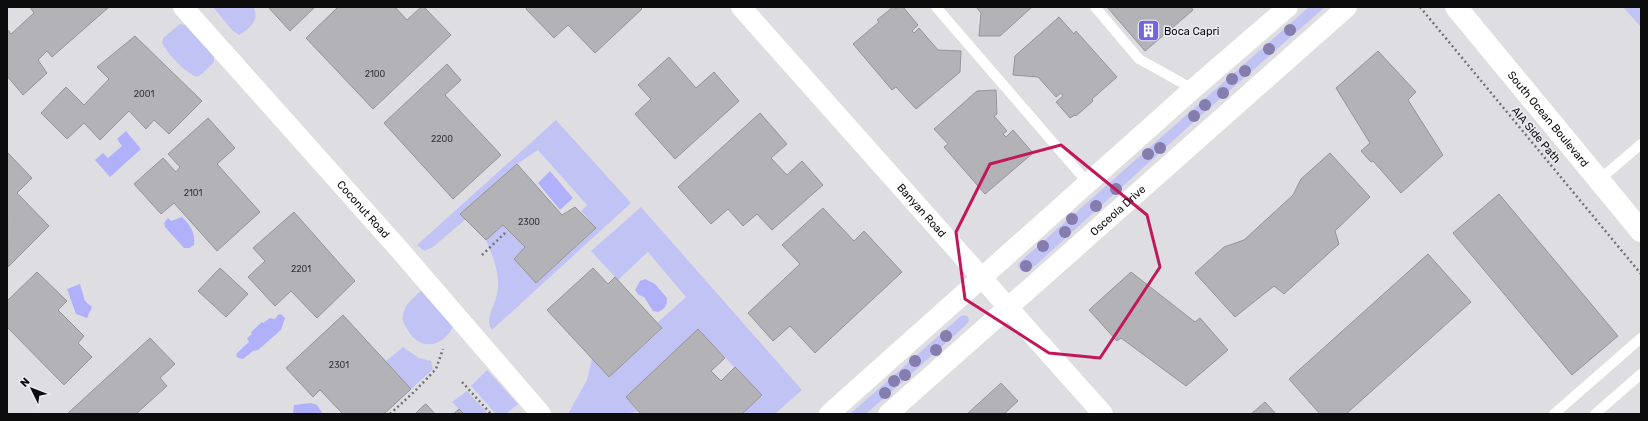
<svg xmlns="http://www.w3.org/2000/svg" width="1648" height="421" font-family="Rubik,sans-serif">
	<rect width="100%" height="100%" fill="#dedee2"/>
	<!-- green -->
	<g fill="#c2c3f5">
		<path d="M213,7h40c8,12 -4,22 -14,28l-7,-5z"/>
		<path d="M1309,7h16l-128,112 -169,153c-6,0 -9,-2 -10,-8l4,-4z"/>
		<path d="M1623,7h18v20z"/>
		<path d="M180,24l5,1 29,31v6l-12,12 -5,3c-12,-4 -29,-23 -35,-34l1,-5z"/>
		<path d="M556,120l75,83 -139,127c-8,-9 3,-26 5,-36 4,-19 -4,-37 -11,-54l17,-15 22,22 -11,12 22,24 60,-55 -15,-17 6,-6 -49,-55 -21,14 -56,50 5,5 -33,28 -9,4 -7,-6z"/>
		<path d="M641,207l161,183 -27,24h-33l19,-19 -63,-66 -72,68 13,15 -23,2h-48l19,-34 5,-21 17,18 53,-48 -5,-6 29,-26 -38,-45 -30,28 -27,-29z"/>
		<path d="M421,291l32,36c-12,23 -36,23 -47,0 -2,-3 -4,-7 -3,-12 1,-10 11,-18 18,-24z"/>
		<path d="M965,315l3,2 1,4 -4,5 -99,88h-16l111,-98z"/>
		<path d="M403,347l16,11 12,3 2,8 -22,20 -25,-28z"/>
		<path d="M487,370l31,34 -12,10h-10l-25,-28z"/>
		<path d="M467,391l21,23h-24l-12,-12z"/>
	</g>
	<!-- water -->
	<g fill="#b1b1fb">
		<path d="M126,131l15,18 -31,28 -15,-17 8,-7 5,5 14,-12 -5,-7z"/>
		<path d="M550,171l23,27 -13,12 -22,-27z"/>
		<path d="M182,217c8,8 14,16 12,28l-5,3h-5l-19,-21 -1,-4 4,-5 3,3z"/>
		<path d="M645,279l10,5 12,14c0,8 -2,11 -9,14l-5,-1 -9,-14 -5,-2 -4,-5 5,-9z"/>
		<path d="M80,284l5,17 7,6 -5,11 -11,-4 -9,-25z"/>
		<path d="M281,314l4,4 -4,12 -23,20 -5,1 -10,8 -5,-1 -2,-2 1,-3 12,-11 -2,-4 5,-4 -1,-2 11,-10 1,1 7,-5 5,1 3,-4z"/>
		<path d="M311,403l6,2 6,9h-29l-1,-1 1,-8z"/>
	</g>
	<!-- building -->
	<g fill="#b2b2b7" stroke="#949499">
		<path d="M30,7h79l-57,50 -5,-6 -9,9 9,13 -24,22 -16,-19v-47l4,5 23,-21z"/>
		<path d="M268,7h47l-25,24z"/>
		<path d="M338,7h57l12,13 14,-13h3l27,28 -78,74 -67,-71z"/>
		<path d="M527,7h113l2,2 -47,44 -27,-28 -14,13 -28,-29z"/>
		<path d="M893,7l2,1 8,-1 15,18 -6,6 2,2 5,-5 19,22 23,1 -1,21 -44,37 -20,-22 -4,3 -39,-46 26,-22 -2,-2z"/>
		<path d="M976,7h56l-32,29h-21l2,-23z"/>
		<path d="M1107,7h84l2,3 -48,41z"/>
		<path d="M1059,17l15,17 2,-3 41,46 -25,22 1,2 -17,15 -1,-1 -5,3 -14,-16 7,-6 -2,-3 -5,4 -18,-20 -25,-2 2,-19z"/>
		<path d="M135,36l67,65 -33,33 -15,-14 -8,9 -17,-18 -29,29 -16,-17 -17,16 -26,-26 25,-26 18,18 25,-26 -12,-12z"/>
		<path d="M1378,51l38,41 -8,8 35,55 -42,38 -28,-32 -2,1 -10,-11 9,-8 -34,-55z"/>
		<path d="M669,57l27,31 18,-16 25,29 -64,58 -40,-45 16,-15 -13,-14z"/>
		<path d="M447,64l14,16 -16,15 56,60 -48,44 -69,-76z"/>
		<path d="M996,90l1,24 -3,2 13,15 -4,3 3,3 7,-7 20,23 -48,41 -41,-47 4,-3 -14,-15 43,-38z"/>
		<path d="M760,113l27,31 -16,14 16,17 15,-14 21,24 -51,45 -15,-16 -14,12 -15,-17 -17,15 -33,-37z"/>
		<path d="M208,118l27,30 -18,16 43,48 -43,39 -43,-48 -13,11 -27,-30 29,-26 13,14 4,-5 -12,-13z"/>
		<path d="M7,152l25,26 -15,15 32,33 -41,41z"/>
		<path d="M1330,153l40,44 -35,34 4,13 -55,50 -10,-8 -39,31 -40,-44 29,-26 20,-7 49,-45 8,-16z"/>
		<path d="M517,164l45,51 13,-8 21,21 -60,55 -22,-24 11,-12 -22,-22 -17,15 -26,-26z"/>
		<path d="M1499,194l119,142 -46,39 -119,-142z"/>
		<path d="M823,208l31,33 10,-10 38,41 -87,81 -25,-27 -17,15 -25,-28 52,-49 -18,-19z"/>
		<path d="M294,212l61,69 -38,37 -26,-27 -16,15 -27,-29 17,-16 -12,-13z"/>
		<path d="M1428,254l43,48 -125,112h-26l-31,-35z"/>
		<path d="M220,268l28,26 -22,23 -28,-26z"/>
		<path d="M593,268l15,16 7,-7 47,51 -53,49 -62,-67z"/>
		<path d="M37,272l30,29 -9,9 26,26 -6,7 14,14 -28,28 -57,-58v-26z"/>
		<path d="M1131,272l64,50 5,-4 28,32 -42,36 -65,-48 -4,3 -28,-31z"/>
		<path d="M343,315l68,74 -27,25h-41l-23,-24 -7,7 -27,-29z"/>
		<path d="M698,329l27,29 -14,13 10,10 14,-14 27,28 -20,19h-101l-15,-17z"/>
		<path d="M150,338l25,26 -15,14 7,8 -30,27 1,1h-71z"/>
		<path d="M1001,383l17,18 -14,13h-37z"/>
		<path d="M1265,402l11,12h-25z"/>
		<path d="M426,404l9,10h-20l8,-8z"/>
		<path d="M459,409l5,5h-11z"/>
	</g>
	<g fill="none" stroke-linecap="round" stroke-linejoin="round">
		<!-- path -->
		<g stroke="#737375" stroke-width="2.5" stroke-dasharray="2 3" stroke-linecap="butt">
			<path d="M1420,7l221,267"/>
			<path d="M482,255l24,-23"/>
			<path d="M462,382l29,32"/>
			<path d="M390,414l25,-23 21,-22 7,-20"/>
		</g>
		<!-- lane -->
		<g stroke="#fff" stroke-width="10">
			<path d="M936,7l152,176"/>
			<path d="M1095,7l44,52 54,30"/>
			<path d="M1599,180l42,-36"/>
			<path d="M1554,414l87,-76"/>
			<path d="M1595,414l46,-40"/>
		</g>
		<!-- street -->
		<g stroke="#fff" stroke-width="20">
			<path id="s1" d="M183,7l215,241 143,166"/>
			<path id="s2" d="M741,7l362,407"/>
			<path d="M829,414l364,-325 95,-82"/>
			<path id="s3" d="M888,414l459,-407"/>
		</g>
		<!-- secondary -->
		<path stroke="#fff" stroke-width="22" id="s4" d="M1456,7l185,224"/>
	</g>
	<!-- trees -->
	<g fill="#847dad">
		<circle cx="1290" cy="30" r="6"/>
		<circle cx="1269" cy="49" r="6"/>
		<circle cx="1245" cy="71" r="6"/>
		<circle cx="1232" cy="79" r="6"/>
		<circle cx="1223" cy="93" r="6"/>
		<circle cx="1205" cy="105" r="6"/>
		<circle cx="1194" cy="116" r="6"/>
		<circle cx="1160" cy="148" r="6"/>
		<circle cx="1148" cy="154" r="6"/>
		<circle cx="1116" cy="189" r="6"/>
		<circle cx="1096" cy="206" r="6"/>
		<circle cx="1072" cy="219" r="6"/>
		<circle cx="1065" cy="232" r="6"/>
		<circle cx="1043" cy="246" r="6"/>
		<circle cx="1026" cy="266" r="6"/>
		<circle cx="946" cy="336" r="6"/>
		<circle cx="936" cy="350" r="6"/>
		<circle cx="915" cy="361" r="6"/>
		<circle cx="905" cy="375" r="6"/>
		<circle cx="894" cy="381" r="6"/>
		<circle cx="885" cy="393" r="6"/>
	</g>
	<!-- marked area -->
	<path fill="none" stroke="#c2185b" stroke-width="3" stroke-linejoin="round" d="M1061,145l86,70 13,52 -60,91 -51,-5 -84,-54 -9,-67 34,-68z"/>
	<!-- icons -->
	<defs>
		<symbol id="building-square" viewBox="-11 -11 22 22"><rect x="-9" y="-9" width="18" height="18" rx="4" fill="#7266e0" stroke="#ebebf0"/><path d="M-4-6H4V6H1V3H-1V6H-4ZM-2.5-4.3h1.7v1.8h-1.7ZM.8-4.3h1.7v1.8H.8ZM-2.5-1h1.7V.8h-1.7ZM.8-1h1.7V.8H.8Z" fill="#fff"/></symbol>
	</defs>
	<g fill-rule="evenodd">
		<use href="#building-square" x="1136" y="18" width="25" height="25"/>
	</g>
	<g text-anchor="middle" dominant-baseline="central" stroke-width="3" stroke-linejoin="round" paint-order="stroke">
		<!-- number labels -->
		<g font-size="9" fill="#363638">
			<text x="375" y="74">2100</text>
			<text x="144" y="94">2001</text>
			<text x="442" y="139">2200</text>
			<text x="193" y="193">2101</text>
			<text x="529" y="222">2300</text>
			<text x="301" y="269">2201</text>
			<text x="339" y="365">2301</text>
		</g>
		<!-- poi labels -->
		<g font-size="11" fill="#0c0c0d" stroke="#ebebf0" text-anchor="start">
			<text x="1164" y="31">Boca Capri</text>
		</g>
		<!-- street labels -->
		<g font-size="11" fill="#0c0c0d" stroke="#ebebf0">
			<text stroke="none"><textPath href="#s4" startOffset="145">South Ocean Boulevard</textPath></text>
			<text transform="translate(1536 135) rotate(50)">AIA Side Path</text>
			<text stroke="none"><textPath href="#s1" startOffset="271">Coconut Road</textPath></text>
			<text stroke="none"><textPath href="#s3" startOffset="307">Osceola Drive</textPath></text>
			<text stroke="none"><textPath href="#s2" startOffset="272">Banyan Road</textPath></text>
		</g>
	</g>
	<!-- border -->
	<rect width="1648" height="421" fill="none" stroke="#0c0c0d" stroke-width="16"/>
	<!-- north arrow -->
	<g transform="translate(32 389) rotate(313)" stroke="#ebebf0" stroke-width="3" paint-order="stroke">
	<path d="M0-3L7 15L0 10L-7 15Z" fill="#0c0c0d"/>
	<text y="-6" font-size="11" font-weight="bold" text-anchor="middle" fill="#0c0c0d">N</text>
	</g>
</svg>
